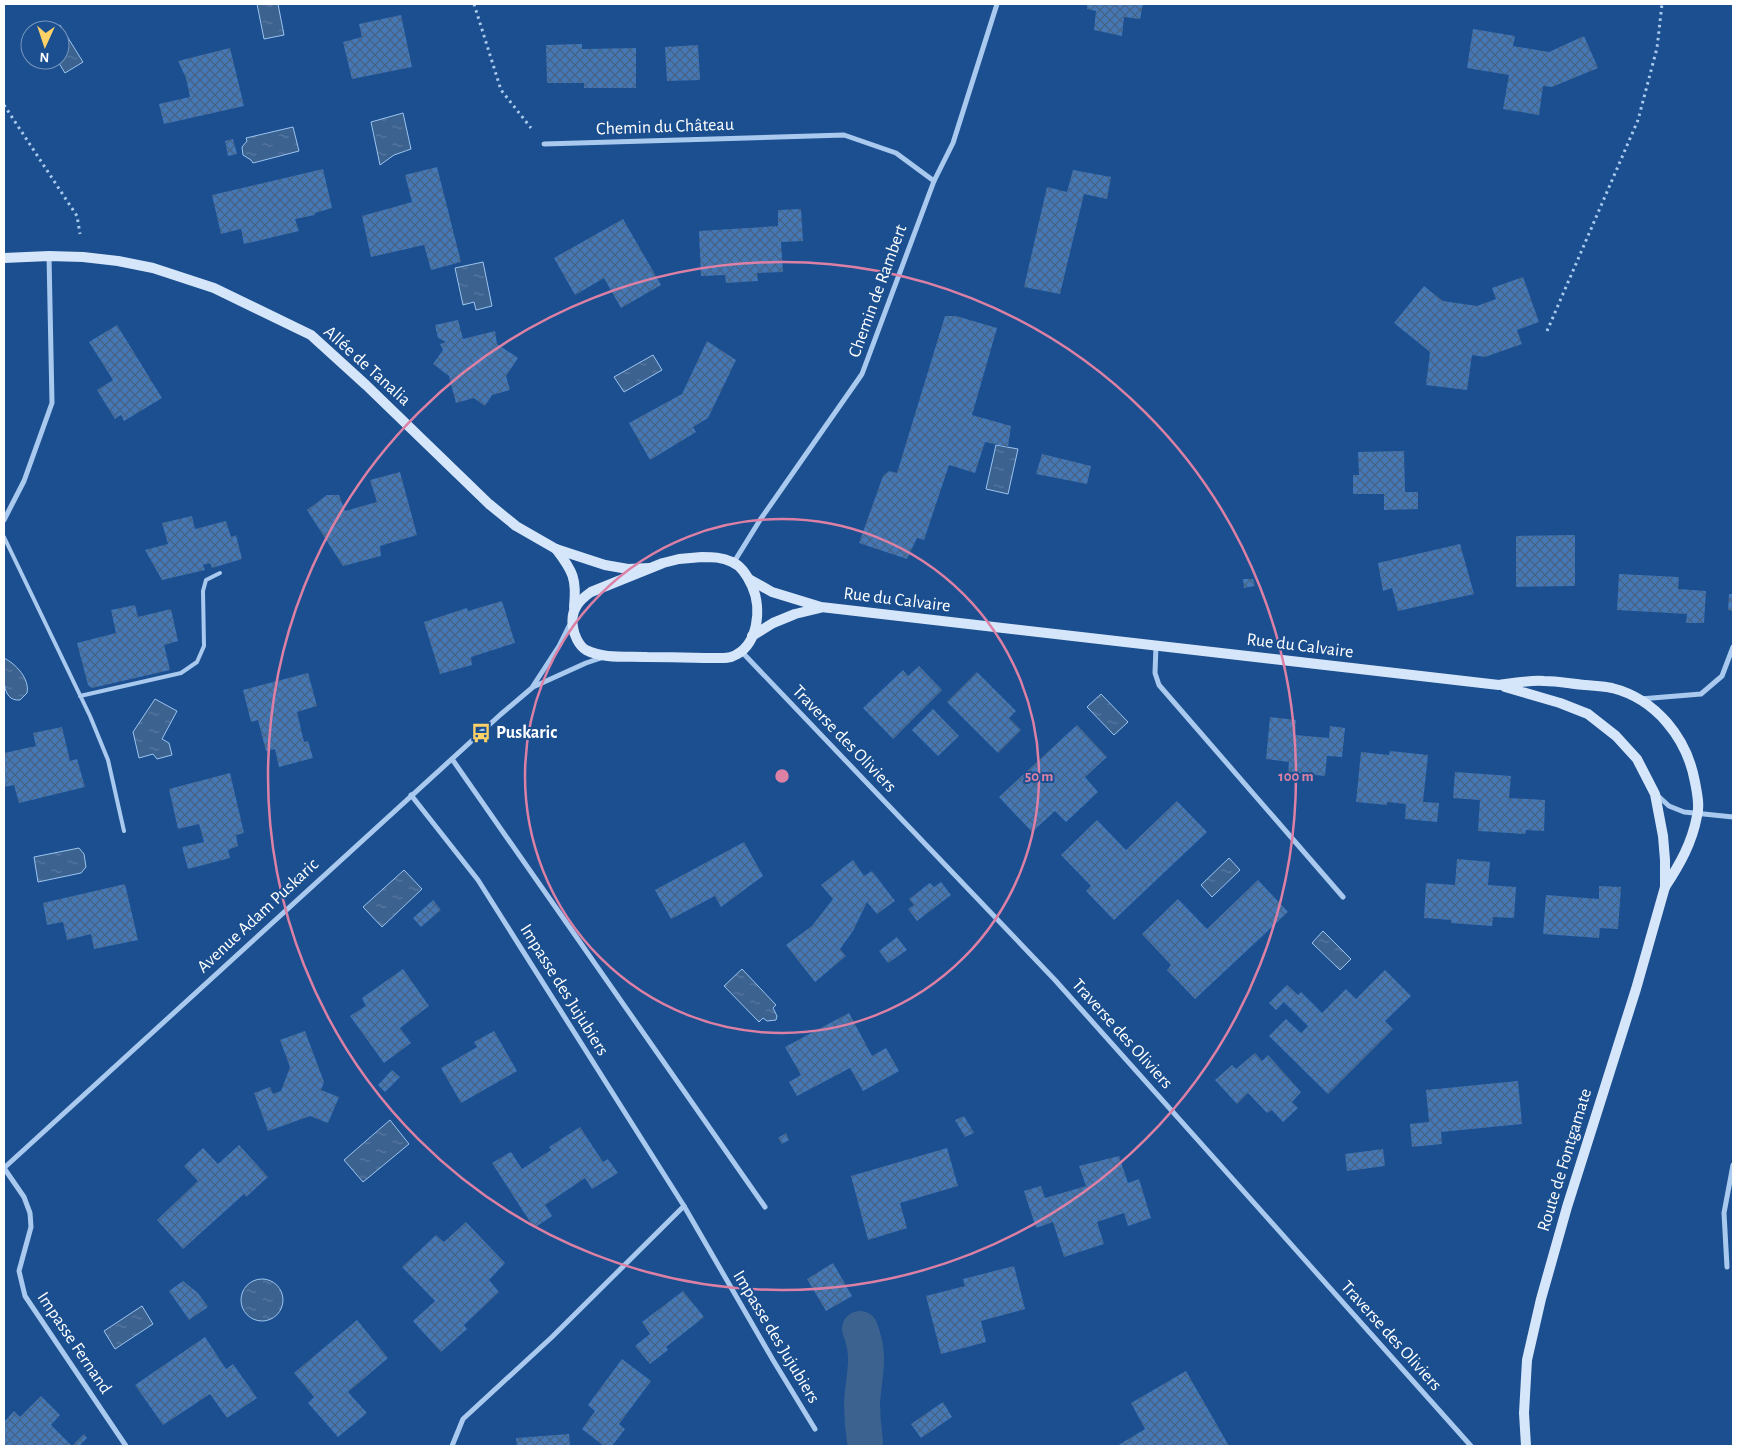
<svg xmlns="http://www.w3.org/2000/svg" width="1737" height="1450" font-family="'Alegreya Sans',sans-serif">
	<defs>
		<pattern id="water-ripples" width="26" height="14" patternUnits="userSpaceOnUse" patternTransform="scale(1.25)"><rect width="26" height="14" fill="#3c6290"/><path d="M2 4q2-2 4 0t4 0M15 11q2-2 4 0t4 0" fill="none" stroke="#597aa1"/></pattern>
		<pattern id="building-cross-hatch" width="8" height="8" patternUnits="userSpaceOnUse" patternTransform="scale(1.25)"><rect width="8" height="8" fill="#4478b7"/><path d="M0 0l8 8M0 8l8-8" fill="none" stroke="#486282"/></pattern>
	</defs>
	<rect width="100%" height="100%" fill="#1b4f8f"/>
	<!-- water -->
	<g fill="url(#water-ripples)" stroke="#9cc4f0">
		<path d="M257,4h21l6,31 -20,4z"/>
		<path d="M60,25l23,37 -18,11 -8,-13h3v-30h-8z"/>
		<path d="M403,113l8,36 -17,6 -14,10 -9,-43z"/>
		<path d="M293,127l6,24 -46,12 -2,-3 -8,-5 -1,-8 5,-6 -1,-3z"/>
		<path d="M483,262l9,44 -16,4 -2,-8 -11,3 -8,-37z"/>
		<path d="M653,355l9,15 -38,22 -10,-15z"/>
		<path d="M996,445l22,4 -10,45 -22,-5z"/>
		<path d="M4,658c12,6 26,21 23,35l-7,7c-20,2 -16,-28 -16,-42z"/>
		<path d="M1101,694l27,28 -14,13 -27,-28z"/>
		<path d="M155,699l22,12 -15,28 7,4 3,12 -15,4 -4,-5 -14,4 -6,-26z"/>
		<path d="M79,848l5,6 2,13 -5,6 -43,9 -4,-25z"/>
		<path d="M1229,858l11,12 -28,27 -11,-12z"/>
		<path d="M404,870l18,19 -40,38 -19,-20z"/>
		<path d="M1323,931l28,28 -11,11 -28,-27z"/>
		<path d="M742,969l34,36 -3,3 4,8 -1,4 -9,1 -4,-3 -4,4 -35,-36z"/>
		<path d="M390,1120l19,24 -46,38 -19,-22z"/>
		<circle cx="262" cy="1300" r="21"/>
		<path d="M142,1306l11,18 -38,25 -11,-18z"/>
	</g>
	<g fill="none" stroke-linecap="round" stroke-linejoin="round">
		<!-- canal -->
		<path stroke="#3c6290" stroke-width="36" d="M860,1329c11,28 4,45 2,73 0,13 1,26 3,39"/>
	</g>
	<!-- building -->
	<g fill="url(#building-cross-hatch)">
		<path d="M1087,4h56l-3,15 -16,-2 -2,19 -28,-6 2,-19 -9,-2z"/>
		<path d="M401,15l11,52 -60,12 -9,-37 19,-5 -3,-13z"/>
		<path d="M1473,29l42,7 -2,10 36,6 35,-16 14,32 -46,19 -9,-1 -4,29 -36,-6 6,-34 -42,-7z"/>
		<path d="M582,44v5l54,-1v40h-52v-5h-37l-1,-38z"/>
		<path d="M698,45l2,35 -33,1 -2,-34z"/>
		<path d="M230,48l14,58 -80,18 -5,-20 31,-7 -4,-19 -8,-17z"/>
		<path d="M233,139l4,15 -9,2 -3,-15z"/>
		<path d="M437,167l24,95 -30,8 -7,-25 -53,12 -9,-41 50,-14 -7,-27z"/>
		<path d="M323,169l9,39 -17,5v2l-20,4 4,12 -55,13 -3,-15 -20,5 -9,-39z"/>
		<path d="M1073,170l38,7 -4,22 -23,-5 -24,100 -36,-7 23,-100 20,5z"/>
		<path d="M801,209l2,32 -22,1 2,30 -26,1 1,8 -32,2 -1,-8 -24,1 -2,-45 79,-5v-16z"/>
		<path d="M623,219l38,66 -40,23 -17,-30 -29,17 -21,-37z"/>
		<path d="M1523,277l16,45 -22,8 5,14 -37,13 -13,-2 -5,35 -41,-5 4,-33 -36,-29 30,-37 19,15 34,5 19,-7 -4,-11z"/>
		<path d="M945,316h11l41,12 -25,87 39,11 -3,21 -23,-5 -10,31 -26,-8 -25,75 -7,-2 -10,21 -48,-16 24,-67 6,-5 8,2z"/>
		<path d="M458,320l5,19 32,-8 2,13 21,14 -12,18 4,14 -18,5 -7,11 -11,-8 -18,5 -7,-27 -16,-12 10,-14 -3,-6 6,-2 -8,-4 -3,-13z"/>
		<path d="M117,325l45,73 -38,23 -3,-6 -6,4 -18,-29 16,-10 -24,-38z"/>
		<path d="M707,341l29,19 -28,58 -15,9 3,5 -46,28 -21,-37 53,-29z"/>
		<path d="M1404,451l1,41h13v17l-34,1v-16h-31v-19h6l-1,-23z"/>
		<path d="M1042,454l49,12 -4,18 -51,-10z"/>
		<path d="M400,472l17,63 -37,11 1,10 -38,10 -36,-56 20,-15h12l6,16 32,-9 -7,-22z"/>
		<path d="M192,516l3,13 31,-8 5,16 5,-2 6,24 -30,9 -2,-5 -7,2 2,5 -43,10 -17,-30 23,-6 -6,-21z"/>
		<path d="M1575,535v51l-59,1v-51z"/>
		<path d="M1460,544l14,50 -76,17 -6,-23 -9,3 -5,-28z"/>
		<path d="M1619,574l60,3 -1,12 28,2 -2,32h-18l1,-9 -70,-4z"/>
		<path d="M1243,579h10l2,7 -11,2z"/>
		<path d="M1729,594h4v17l-5,-1z"/>
		<path d="M502,601l13,42 -44,14 1,8 -32,9 -16,-52 43,-14 1,3z"/>
		<path d="M135,605l3,12 33,-8 7,32 -14,4 6,25 -78,18 -4,-3 -11,-42 39,-10 -5,-23z"/>
		<path d="M919,666l23,24 -49,49 -30,-31 40,-38 5,6z"/>
		<path d="M977,672l39,39 -7,7 12,12 -23,23 -51,-51z"/>
		<path d="M308,673l9,33 -20,6 7,30 4,-1 5,17 -34,9 -4,-18 -9,2 -8,-31 -7,2 -8,-32z"/>
		<path d="M933,709l26,27 -21,20 -26,-26z"/>
		<path d="M1270,717l26,3 -1,15 34,3 1,-12 15,2 -3,29 -15,-1 -2,20 -37,-4 1,-10 -23,-3z"/>
		<path d="M1077,725l30,32 -22,20 13,15 -32,30 -11,-11 -23,21 -33,-35z"/>
		<path d="M62,727l8,34 7,-2 8,28 -66,16 -5,-18 -10,2v-34l32,-7 -3,-13z"/>
		<path d="M1390,751l38,4 -5,47 16,1 -2,19 -32,-3 1,-15 -19,-2v3l-31,-3 5,-50 28,3z"/>
		<path d="M1455,772l56,4 -2,22 36,2 -1,31 -18,-1 -1,4 -47,-3 2,-31 -27,-2z"/>
		<path d="M230,773l14,60 -8,2 2,11 -10,4 2,8 -42,11 -6,-22 22,-5 -5,-18 -21,5 -9,-40z"/>
		<path d="M1177,801l30,31 -93,88 -28,-29 5,-5 -30,-31 36,-35 29,30z"/>
		<path d="M744,842l19,34 -42,31 -6,-11 -44,23 -16,-29z"/>
		<path d="M1457,859l33,3 -2,23 28,2 -2,31 -21,-1 -1,9 -41,-3v-3l-27,-2 2,-35 29,2z"/>
		<path d="M853,860l11,16 8,-5 23,30 -18,13 -10,-12 -14,29 -13,18 6,7 -31,26 -29,-37 26,-19 21,-27 -12,-14z"/>
		<path d="M1258,880l30,32 -93,87 -28,-29 4,-5 -29,-31 36,-35 29,30z"/>
		<path d="M941,882l10,13 -34,26 -9,-12 6,-4 -5,-6 21,-16 4,4z"/>
		<path d="M125,884l13,56 -44,9 -3,-15 -24,6 -4,-18 -16,3 -4,-22z"/>
		<path d="M1599,886l22,1 -3,42 -18,-1 -1,10 -56,-4 3,-39 53,4z"/>
		<path d="M433,900l8,10 -20,17 -8,-9z"/>
		<path d="M897,937l10,13 -19,13 -9,-12z"/>
		<path d="M403,969l26,37 -29,22 11,15 -27,20 -34,-47 16,-10 -4,-8z"/>
		<path d="M1385,970l26,26 -26,25 8,8 -65,65 -59,-58 17,-17 15,14 7,-7 -24,-24 -8,8 -7,-7 18,-18 11,10 3,-3 21,21 24,-24 10,10z"/>
		<path d="M849,1013l23,43 14,-8 13,23 -36,20 -13,-23 -53,28 -8,-14 12,-7 -16,-28z"/>
		<path d="M305,1031l19,51 -3,8 18,7 -11,26 -18,-7 -42,15 -14,-38 16,-6 3,7 8,-3 9,-24 -10,-27z"/>
		<path d="M494,1031l23,40 -56,32 -20,-35 36,-21 -3,-5z"/>
		<path d="M1255,1053l7,8 6,-6 33,37 -9,10 6,6 -15,14 -11,-12 -5,3 -19,-20 -11,11 -22,-24 17,-15 4,4z"/>
		<path d="M392,1070l8,7 -15,15 -7,-7z"/>
		<path d="M1518,1081l4,43 -81,8 1,12 -30,3 -2,-23 19,-2 -3,-32z"/>
		<path d="M964,1116l10,17 -9,4 -10,-17z"/>
		<path d="M580,1127l23,35 5,-3 10,14 -26,16 -7,-11 -40,27 7,11 -18,12 -42,-65 19,-11 11,17 29,-19 -2,-3z"/>
		<path d="M786,1133l3,7 -7,4 -4,-6z"/>
		<path d="M239,1145l29,32 -22,20 -2,-3 -61,55 -26,-29 41,-39 -14,-15 19,-18 15,16z"/>
		<path d="M947,1148l11,38 -58,17 7,25 -39,12 -17,-64z"/>
		<path d="M1383,1149l2,17 -38,5 -2,-17z"/>
		<path d="M1119,1156l9,27 11,-4 12,39 -23,8 -4,-13 -27,9 7,22 -40,13 -11,-35 -17,6 -12,-37 17,-5 4,12 41,-12 -7,-20z"/>
		<path d="M466,1222l39,41 -16,17 10,12 -35,33 3,4 -26,23 -28,-31 22,-20 -33,-34 34,-32 8,7z"/>
		<path d="M833,1263l19,33 -26,15 -19,-32z"/>
		<path d="M1014,1266l11,43 -44,12 5,21 -45,12 -15,-58 39,-10 -2,-7z"/>
		<path d="M183,1281l15,12 10,14 -19,13 -20,-29z"/>
		<path d="M683,1291l21,26 -38,30 2,3 -18,14 -15,-18 15,-12 -8,-12z"/>
		<path d="M357,1320l31,38 -40,34 19,21 -29,24 -30,-34 6,-6 -20,-24z"/>
		<path d="M205,1337l21,32 7,-5 24,34 -30,20 -17,-24 -47,31 -28,-40z"/>
		<path d="M622,1359l29,22 -32,43 6,5 -13,17h-8l-22,-17 13,-18 -7,-6z"/>
		<path d="M1186,1371l43,75h-112l28,-17 -14,-26z"/>
		<path d="M41,1396l19,19 -9,10 21,21h-68v-24l10,-11 6,6z"/>
		<path d="M943,1402l9,15 -31,21 -10,-14z"/>
		<path d="M84,1434l3,4 -8,8h-7z"/>
		<path d="M569,1434l1,12h-53l-1,-8z"/>
	</g>
	<g fill="none" stroke-linecap="round" stroke-linejoin="round">
		<!-- path -->
		<g stroke="#a9c9ee" stroke-width="3" stroke-dasharray="2.5 4" stroke-linecap="butt">
			<path d="M474,4l27,86 30,38"/>
			<path d="M4,105l73,111 3,18"/>
			<path d="M1547,331l91,-211 19,-72 5,-44"/>
		</g>
		<!-- lane -->
		<g stroke="#a9c9ee" stroke-width="4">
			<path d="M4,537l86,179 18,44 16,71"/>
			<path d="M80,696l101,-23 16,-11 7,-16 -1,-55 3,-11 14,-7"/>
		</g>
		<!-- street -->
		<g stroke="#a9c9ee" stroke-width="5">
			<path d="M544,144l300,-9 52,18 38,28"/>
			<path d="M4,520l20,-39 28,-78 -3,-147"/>
			<path d="M734,562l26,-42 102,-146 72,-193 19,-38 44,-139"/>
			<path d="M1156,646l-1,27 4,12 184,212"/>
			<path d="M741,651l314,329 416,466"/>
			<path d="M533,686l26,-40 12,-24"/>
			<path d="M1640,699l61,-5 21,-18 11,-29"/>
			<path d="M452,759l313,448"/>
			<path d="M411,795l67,85 206,326 89,154 42,69"/>
			<path d="M1657,795l12,11 15,6 49,5"/>
			<path d="M4,1168l496,-453 33,-28 53,-24 18,-6"/>
			<path d="M4,1168l20,29 6,16 1,14 -12,44 6,25 101,150"/>
			<path d="M1727,1267l-3,-54 9,-48"/>
			<path d="M452,1446l11,-27 89,-82 132,-131"/>
		</g>
		<!-- secondary -->
		<g stroke="#d6e6fa" stroke-width="10">
			<path d="M4,258l45,-2 34,1 35,4 35,7 61,20 97,47 55,50 123,119 27,22 40,23 49,16 23,4 22,-1"/>
			<path d="M556,549c17,22 21,30 18,58"/>
			<path d="M702,557c10,0 20,0 30,5 10,4 16,15 20,24 10,22 7,61 -21,71 -3,1 -8,1 -11,1 -25,0 -49,-1 -73,-1 -19,-1 -44,2 -61,-7 -7,-4 -12,-15 -13,-23 -3,-16 5,-26 18,-35l72,-29 16,-4z"/>
			<path d="M749,579l23,13 49,15 678,78c14,-2 30,-5 45,-4 14,0 28,3 41,4 9,1 18,1 27,3 44,11 75,50 83,94 2,11 5,23 2,34 -5,27 -17,48 -32,71"/>
			<path d="M752,636l21,-13 22,-9 25,-6"/>
			<path d="M1505,687l55,16 28,11 28,22 21,23 18,35 8,42 2,24v27l-29,102 -69,218 -26,92 -14,61 -3,53 2,33"/>
		</g>
	</g>
	<!-- distance rings -->
	<g fill="none" stroke="#dd80a5" stroke-width="2.5">
		<circle cx="782" cy="776" r="257"/>
		<circle cx="782" cy="776" r="514"/>
	</g>
	<!-- icons -->
	<defs>
		<symbol id="bus-bare" viewBox="-9 -9 18 18"><path d="M-5-6H5V4H4V6H2V4H-2V6H-4V4H-5ZM-3.5-4V0h7V-4ZM-3.5 1.2v1.5H-2V1.2ZM2 1.2v1.5H3.5V1.2Z" fill="#ffd166" stroke="#1b4f8f" stroke-width="2.5" paint-order="stroke"/></symbol>
	</defs>
	<g fill-rule="evenodd">
		<use href="#bus-bare" x="467" y="719" width="28" height="28"/>
	</g>
	<g text-anchor="middle" dominant-baseline="central" stroke-width="4" stroke-linejoin="round" paint-order="stroke">
		<!-- street labels -->
		<g font-size="18" fill="#fff" stroke="#1b4f8f">
			<text transform="translate(665 127) rotate(-2)">Chemin du Château</text>
			<text transform="translate(878 291) rotate(-70)">Chemin de Rambert</text>
			<text transform="translate(367 366) rotate(42)">Allée de Tanalia</text>
			<text transform="translate(897 600) rotate(7)">Rue du Calvaire</text>
			<text transform="translate(1300 646) rotate(7)">Rue du Calvaire</text>
			<text transform="translate(844 739) rotate(46)">Traverse des Oliviers</text>
			<text transform="translate(258 916) rotate(-43)">Avenue Adam Puskaric</text>
			<text transform="translate(564 990) rotate(58)">Impasse des Jujubiers</text>
			<text transform="translate(1122 1034) rotate(48)">Traverse des Oliviers</text>
			<text transform="translate(1565 1160) rotate(-73)">Route de Fontgamate</text>
			<text transform="translate(1391 1336) rotate(48)">Traverse des Oliviers</text>
			<text transform="translate(776 1337) rotate(59)">Impasse des Jujubiers</text>
			<text transform="translate(74 1343) rotate(56)">Impasse Fernand</text>
		</g>
		<!-- poi labels -->
		<g font-size="18" font-weight="bold" fill="#fff" stroke="#1b4f8f" text-anchor="start">
			<text x="496" y="733">Puskaric</text>
		</g>
	</g>
	<circle cx="782" cy="776" r="8" fill="#dd80a5" stroke="#1b4f8f" stroke-width="2.5"/>
	<g font-size="15" text-anchor="middle" font-weight="bold" fill="#dd80a5" stroke="#1b4f8f" stroke-width="4" stroke-linejoin="round" paint-order="stroke">
		<text x="1039" y="781">50 m</text>
		<text x="1296" y="781">100 m</text>
	</g>
	<!-- border -->
	<rect width="1737" height="1450" fill="none" stroke="#ffffff" stroke-width="10"/>
	<!-- north arrow -->
	<g transform="translate(45 45) rotate(183)"><circle r="24" fill="#1b4f8f" stroke="#7695bc"/>
	<path d="M0-4L9 19L0 12L-9 19Z" fill="#ffd166"/>
	<text y="-8" font-size="14" font-weight="bold" text-anchor="middle" fill="#ffffff">N</text>
	</g>
</svg>
